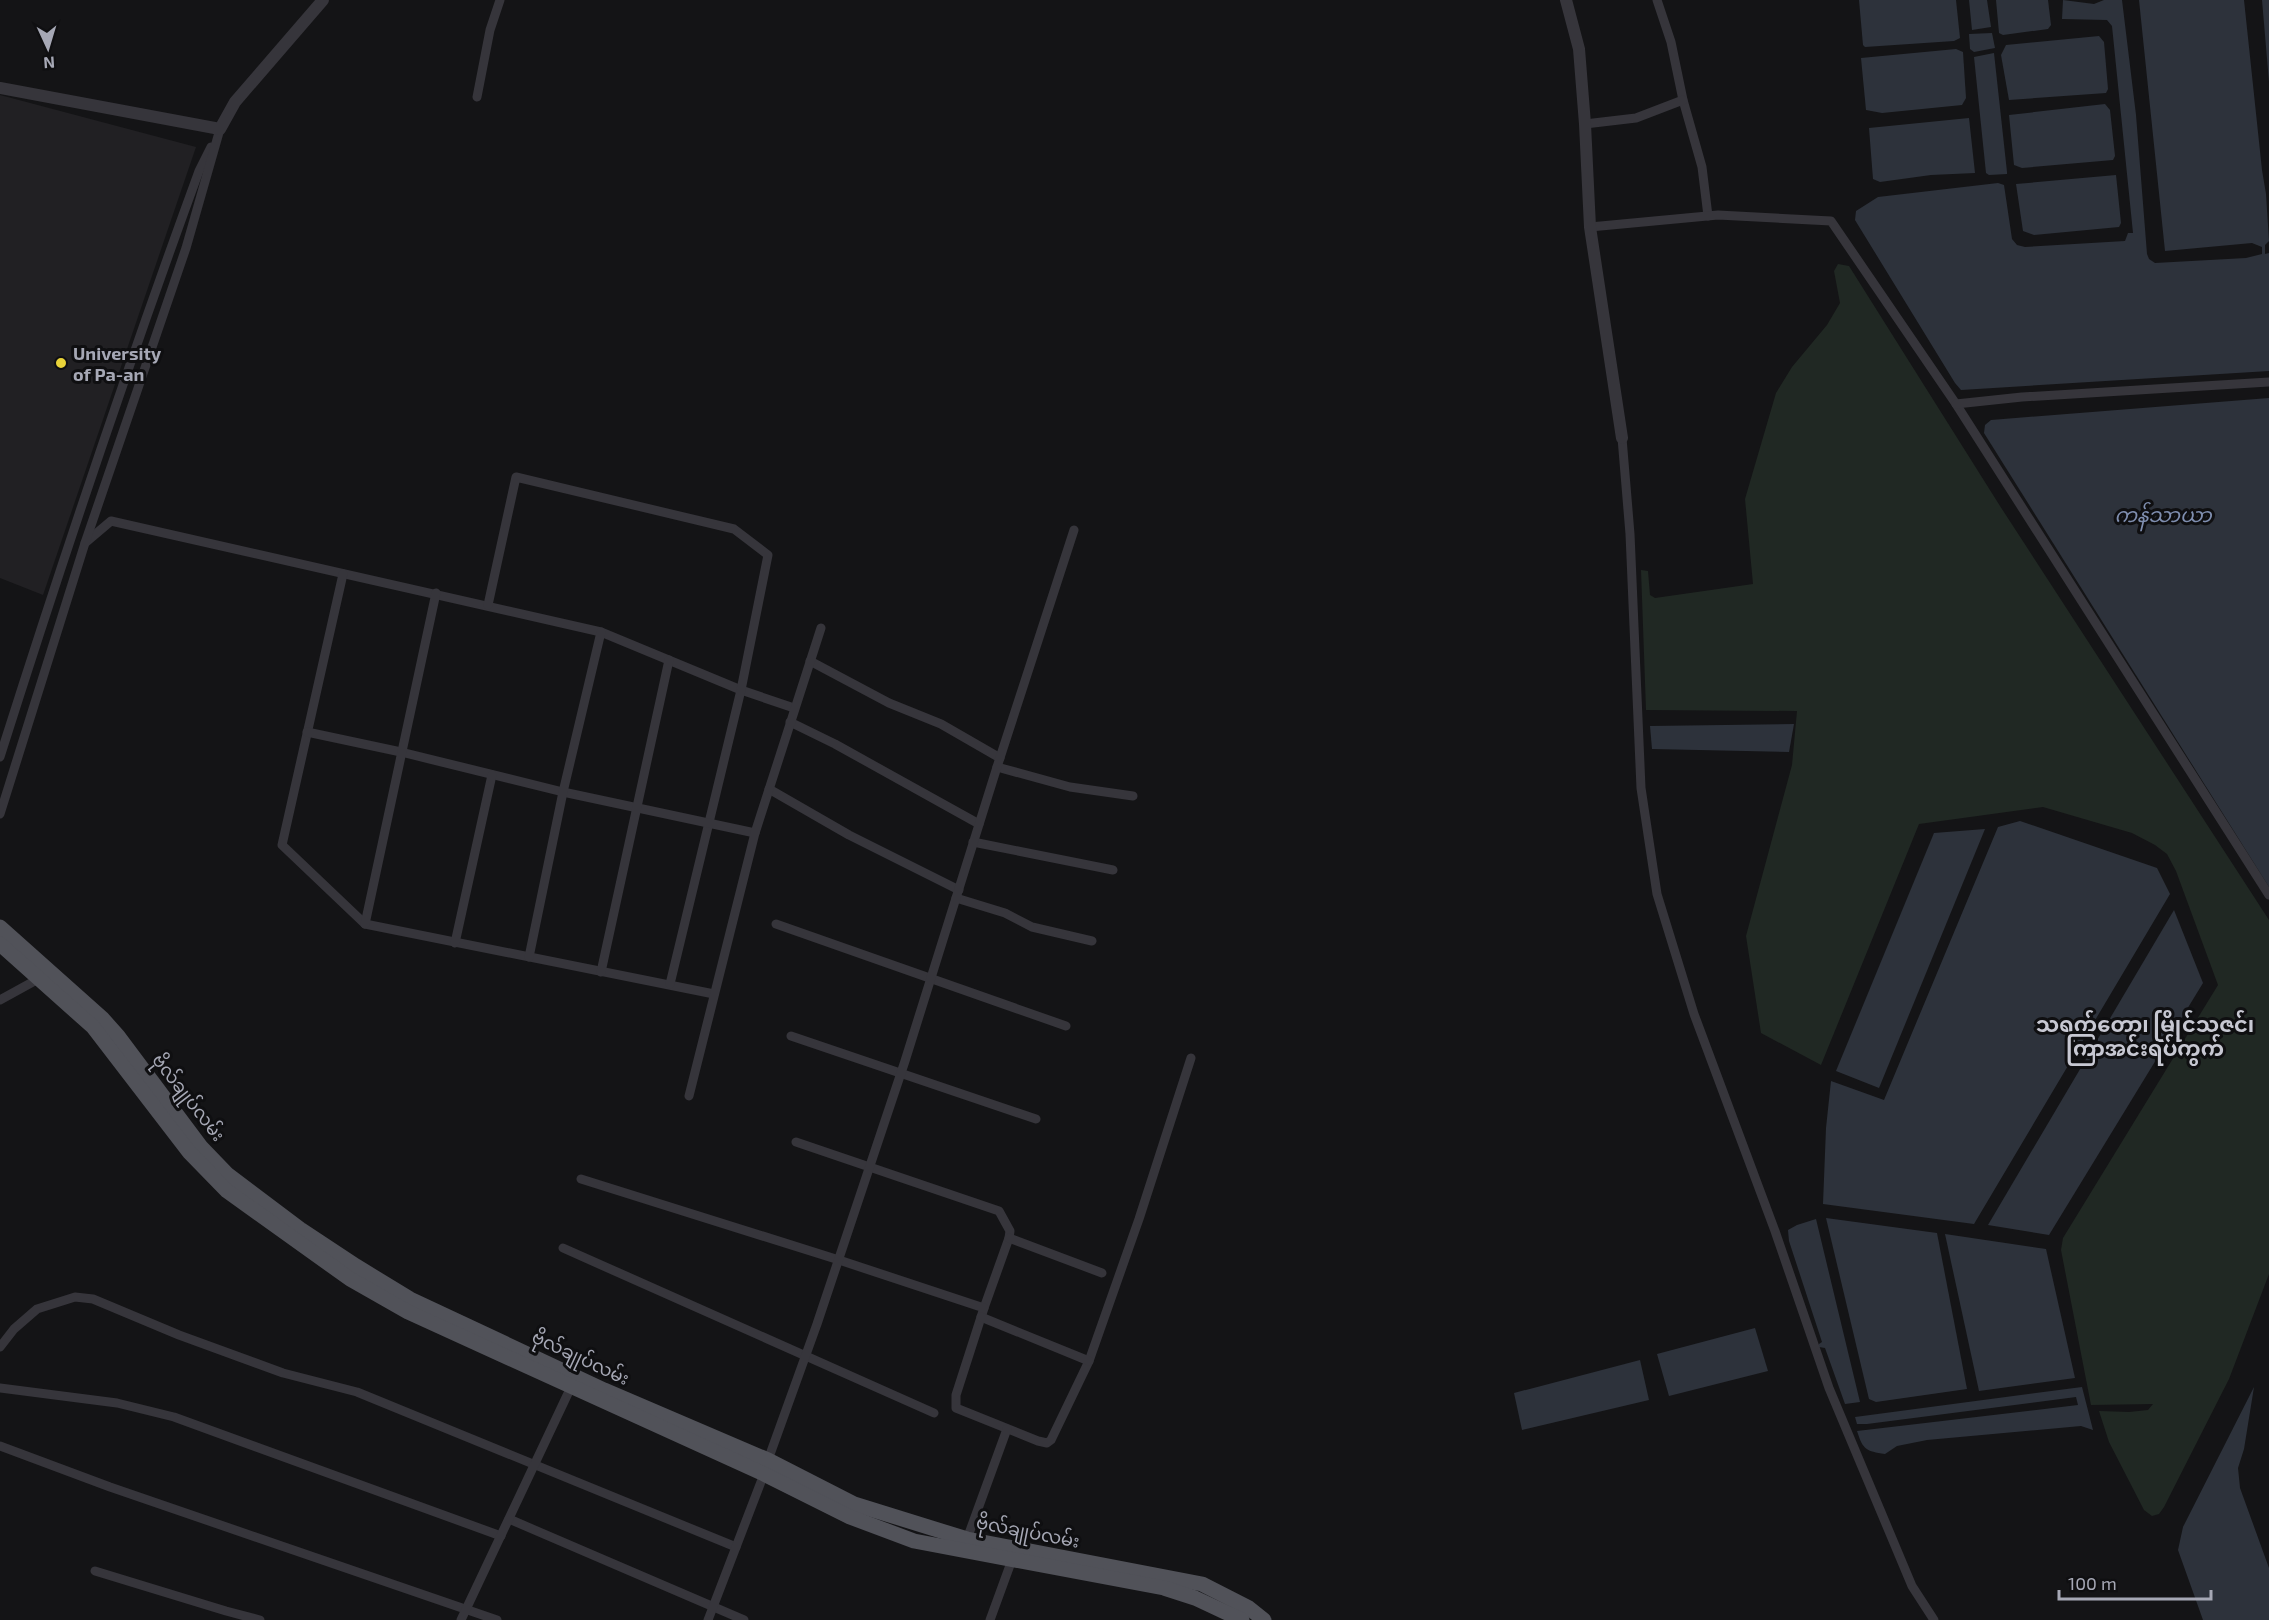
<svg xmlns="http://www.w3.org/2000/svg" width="2269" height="1620" font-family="'Exo 2','Noto Sans Myanmar',sans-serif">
	<rect width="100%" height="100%" fill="#141416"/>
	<!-- built -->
	<path fill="#212023" d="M0,95l196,52 -153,448 -43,-17z"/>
	<!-- green -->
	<path fill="#202823" d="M1838,264l11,2 151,240 269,414v354l-40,105 -65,128 -5,7 -7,2 -8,-6 -35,-68 -10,-31 30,1 19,-2 5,-6 -62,1 -30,-155 2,-12 155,-253 -42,-114 -9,-17 -12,-9 -23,-12 -89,-26 -124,17 -98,241 -60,-32 -15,-97 46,-171 5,-54 -151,-1 -5,-140 7,1 2,24 5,3 98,-14 -8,-85 31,-106 16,-26 35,-42 13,-22 -6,-32z"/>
	<!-- water -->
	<g fill="#2d323b">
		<path d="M1859,0h97l4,38 -6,3 -89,6 -2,-2z"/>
		<path d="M1969,0h18l4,27 -19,3z"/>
		<path d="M1996,0h52l3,25 -3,4 -45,6 -4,-2z"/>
		<path d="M2063,0l31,4 10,-4h18l14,115 11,139 2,5 6,4 91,-5 16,-4v-7l-10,-4 -87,8 -26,-251h105l18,170 4,24 3,47 -4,4v9l4,-1v118l-308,19 -6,-7 -100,-163 1,-9 22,-14 120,-14 6,2 8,54 5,6 8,2 100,-6 3,-8h5l-21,-207 -5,-6 -45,-1z"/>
		<path d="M2262,0h7v82z"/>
		<path d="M1992,33l3,15 -21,4 -4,-3 -1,-15z"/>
		<path d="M2099,36l5,6 4,47 -2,4 -97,7 -8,-45 5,-10z"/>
		<path d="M1956,49l7,3 3,46 -4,7 -80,8 -16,-3 -5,-52z"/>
		<path d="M1994,53l13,119v2l-18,1 -3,-2 -12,-116z"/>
		<path d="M2105,104l5,6 5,46 -2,4 -91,8 -8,-3 -5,-50z"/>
		<path d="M1969,118l6,55 -44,2 -51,7 -7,-3 -4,-51z"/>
		<path d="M2116,175l5,48 -2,4 -85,8 -11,-4 -7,-47z"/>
		<path d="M2269,398v489l-285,-454 1,-8 6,-5z"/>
		<path d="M1794,724l-5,28 -137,-3 -2,-23z"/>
		<path d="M2020,821l137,47 13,26 -196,330 -151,-20 3,-76 5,-47 53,19 114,-273z"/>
		<path d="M1985,829l-106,259 -43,-17 98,-238z"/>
		<path d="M2174,910l29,73 -154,252 -61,-10z"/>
		<path d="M1826,1218l111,15 30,156 -91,13 -7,-3z"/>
		<path d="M1816,1219l44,183 -15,2 -20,-56 -6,-1v-3l3,-2 -33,-101 -1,-11 9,-5z"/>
		<path d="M1945,1234l101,15 29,129 -96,13z"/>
		<path d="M1755,1328l13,43 -99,25 -12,-42z"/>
		<path d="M1640,1360l9,40 -127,30 -8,-37z"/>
		<path d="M2082,1387l11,43 -12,-4 -154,14 -30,6 -12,8c-19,-3 -22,-4 -28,-23l221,-26 -2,-8 -209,27h-10l-2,-7z"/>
		<path d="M2254,1387l-10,62 -6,19 2,20 29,80v52h-66l-25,-70 5,-23z"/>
	</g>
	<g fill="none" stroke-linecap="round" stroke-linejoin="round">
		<!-- minor -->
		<g stroke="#36353b" stroke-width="9">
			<path d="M1657,0l14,42 12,58 19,67 6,49"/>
			<path d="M477,97l13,-67 10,-30"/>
			<path d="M1585,124l51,-6 47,-18"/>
			<path d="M1590,227l128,-12 113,6 125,183 313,491"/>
			<path d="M1956,404l66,-7 247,-15"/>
			<path d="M1622,438l8,96 11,254 16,106 37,120 81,217 54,157 83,198 22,34"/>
			<path d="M85,543l26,-22 490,111 140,58 53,18"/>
			<path d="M343,574l-61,271 83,79 349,70"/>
			<path d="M488,605l28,-128 218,52 34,26 -27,135 -71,294"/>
			<path d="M810,661l79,42 52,21 59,34"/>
			<path d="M790,722l45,22 144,80"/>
			<path d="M307,732l94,20 162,40 192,41"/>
			<path d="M0,757c62,-196 128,-392 199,-586l12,-24"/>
			<path d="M997,767l73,20 63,9"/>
			<path d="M769,789l80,46 110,55"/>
			<path d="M0,814l85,-271 101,-295 34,-119"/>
			<path d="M973,842l140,28"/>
			<path d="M956,898l49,15 27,14 60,14"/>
			<path d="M365,924l71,-331"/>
			<path d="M776,924l290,102"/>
			<path d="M455,943l37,-168"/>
			<path d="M529,957l34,-165 38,-160"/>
			<path d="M601,972l68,-312"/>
			<path d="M0,1000l40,-22"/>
			<path d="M791,1036l245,83"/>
			<path d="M689,1096l66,-263 66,-205"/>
			<path d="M796,1142l203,69 11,20 -1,7 -25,70"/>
			<path d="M581,1179l258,81 145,48 -28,87v13l82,33 9,2 4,-3 38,-79 50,-142 52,-161"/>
			<path d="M1009,1238l93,35"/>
			<path d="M563,1248l371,165"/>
			<path d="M981,1317l108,44"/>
			<path d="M0,1347l14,-18 23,-20 38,-12 18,2 86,36 104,38 74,19 379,155"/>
			<path d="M0,1388l117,15 57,14 327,119"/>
			<path d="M0,1446l110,41 387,133"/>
			<path d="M768,1460l49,-136 88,-263 92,-294 77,-237"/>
			<path d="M509,1519l235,101"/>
			<path d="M967,1539l40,-110"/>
			<path d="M95,1571l131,40 34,9"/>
			<path d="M461,1620l110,-233"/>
			<path d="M708,1620l56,-146"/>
			<path d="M990,1620l23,-63"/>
		</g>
		<!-- tertiary -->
		<g stroke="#36353b" stroke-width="12">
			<path d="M1566,0l13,49 6,75 5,103 32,211"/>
			<path d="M0,88l220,41 15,-27 88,-102"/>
		</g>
		<!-- primary -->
		<g stroke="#515259" stroke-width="15">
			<path d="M0,927l102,91 16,18 83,111 26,27 73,55 56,37 54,33 194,91 164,70 86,44 113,35 235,45 47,24 15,12"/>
			<path d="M0,944l93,83 96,125 38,39 123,88 58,33 356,162 86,43 64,24 250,47 31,10 47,22"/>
		</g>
	</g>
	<!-- markers -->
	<circle fill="#e9d339" stroke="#0f0f11" stroke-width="2" cx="61" cy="363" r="6"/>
	<g text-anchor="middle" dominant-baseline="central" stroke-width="6" stroke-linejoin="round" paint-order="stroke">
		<!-- poi labels -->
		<g font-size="18" font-weight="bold" fill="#a6a8b5" stroke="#0f0f11" text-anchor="start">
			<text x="73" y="353">University<tspan x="73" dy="21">of Pa-an</tspan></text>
		</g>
		<!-- street labels -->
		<g font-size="18" fill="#a6a8b5" stroke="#0f0f11">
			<text transform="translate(189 1097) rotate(52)">ဗိုလ်ချုပ်လမ်း</text>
			<text transform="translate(581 1357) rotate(25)">ဗိုလ်ချုပ်လမ်း</text>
			<text transform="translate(1028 1531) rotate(11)">ဗိုလ်ချုပ်လမ်း</text>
		</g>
		<!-- water labels -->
		<g font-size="20" font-style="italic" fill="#7f8eaf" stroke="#0f0f11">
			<text x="2163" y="514">ကန်သာယာ</text>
		</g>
		<!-- quarter labels -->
		<g font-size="21" font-weight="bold" fill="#c7c8d2" stroke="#0f0f11">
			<text x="2145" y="1023">သရက်တော၊ မြိုင်သဇင်၊<tspan x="2145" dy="24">ကြာအင်းရပ်ကွက်</tspan></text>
		</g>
	</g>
	<!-- north arrow -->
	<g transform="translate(48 48) rotate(176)" stroke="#0f0f11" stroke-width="4.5" paint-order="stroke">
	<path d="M0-4.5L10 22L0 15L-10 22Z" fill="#a6a8b5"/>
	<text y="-9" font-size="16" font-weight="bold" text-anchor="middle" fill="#a6a8b5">N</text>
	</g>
	<!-- scale -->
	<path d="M2059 1590v9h152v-9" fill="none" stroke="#a6a8b5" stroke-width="3"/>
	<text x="2068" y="1590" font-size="18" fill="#a6a8b5" stroke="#0f0f11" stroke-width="4.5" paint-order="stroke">100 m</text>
</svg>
